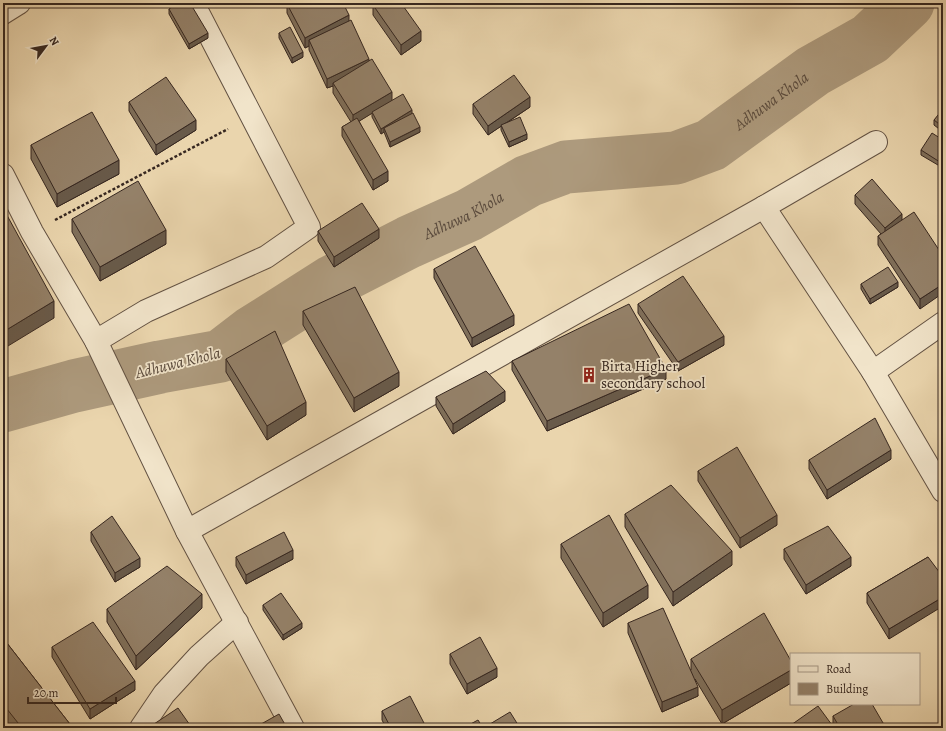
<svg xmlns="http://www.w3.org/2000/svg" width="946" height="731" font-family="Alegreya,serif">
	<rect width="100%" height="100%" fill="#ead5ad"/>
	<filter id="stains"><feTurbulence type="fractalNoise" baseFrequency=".005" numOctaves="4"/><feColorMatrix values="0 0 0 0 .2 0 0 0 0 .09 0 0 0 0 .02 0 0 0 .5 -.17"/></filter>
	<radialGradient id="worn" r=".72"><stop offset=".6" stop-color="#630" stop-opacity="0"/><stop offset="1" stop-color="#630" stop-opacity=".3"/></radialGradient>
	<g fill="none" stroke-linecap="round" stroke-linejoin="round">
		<!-- river -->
		<path stroke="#ad9a7d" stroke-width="53" id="s1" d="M3,406l71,-20 86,-19 61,-11 30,-23 82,-52 76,-39 60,-27 59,-34 38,-14 110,-9 35,-13 102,-74 57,-32 38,-36"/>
		<defs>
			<g id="minor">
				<path d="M3,13l16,-10"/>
				<path d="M3,175l29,57 64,109 91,190 106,197"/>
				<path d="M764,207l109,165 70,119"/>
				<path d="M96,341l50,-30 120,-54 43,-30 -116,-224"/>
				<path d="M873,372l70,-49"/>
				<path d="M187,531l577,-324 112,-65"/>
				<path d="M141,728l23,-34 35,-38 38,-34"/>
			</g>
		</defs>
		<!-- minor casing -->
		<use href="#minor" stroke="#635243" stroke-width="24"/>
		<!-- path -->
		<path stroke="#362720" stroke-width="2.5" stroke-dasharray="3 2" stroke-linecap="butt" d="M55,220l173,-91"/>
		<!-- minor -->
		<use href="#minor" stroke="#f1e4ca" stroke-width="22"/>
	</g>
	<!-- wall -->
	<g fill="#7f6f5a" stroke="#362720">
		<path d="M287,4l62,17 20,40 23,40 20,13 8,18 -30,15 -6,-15 -3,2 -9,-17v-4l-13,8 29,60 -15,9 -31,-54v-9l9,-5 -18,-29v-7l-6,2 -18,-38v-4l-4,2 -18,-35z"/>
		<path d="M373,5l48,36 -20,14 -28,-40z"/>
		<path d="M169,9l39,29 -19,11 -20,-35z"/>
		<path d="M279,33l24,24 -11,6 -13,-25z"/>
		<path d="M943,90v18l-4,-3v-10z"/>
		<path d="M129,102l67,28 -40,25 -27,-44z"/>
		<path d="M473,104l57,3 -25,17 22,15 -18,8 -8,-17v-4l-13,9 -15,-21z"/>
		<path d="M943,111v21l-9,-7v-5z"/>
		<path d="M943,140v28l-22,-13v-5z"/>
		<path d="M31,145l88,29 -62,33 -26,-48z"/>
		<path d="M855,195l47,25 41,36 -23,53 -42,-64v-9l3,-2 -26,-30z"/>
		<path d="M72,219l94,25 -66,37 -28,-49z"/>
		<path d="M318,231l61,7 -45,29 -16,-26z"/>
		<path d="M434,269l80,56 -42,22 -38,-69z"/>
		<path d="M861,284l37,3 -28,17 -9,-15z"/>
		<path d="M638,304l86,41 -46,26 -40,-58z"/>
		<path d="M303,311l96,75 -45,26 -51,-87z"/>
		<path d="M226,359l80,56 -39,25 -41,-68z"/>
		<path d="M512,361l154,18 -119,52 -35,-61z"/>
		<path d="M436,397l69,4 -52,33 -17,-28z"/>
		<path d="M891,459l-64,40 -18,-30v-9z"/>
		<path d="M698,471l79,54 -37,23 -42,-67z"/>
		<path d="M625,514l107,51 -59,41 -48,-79z"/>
		<path d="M91,532l49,35 -25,15 -24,-41z"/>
		<path d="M561,544l87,54 -45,29 -42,-69z"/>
		<path d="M784,549l67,17 -45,28 -22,-35z"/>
		<path d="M236,557l57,2 -47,25 -10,-18z"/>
		<path d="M928,557l-39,82 -22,-36v-10z"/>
		<path d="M263,605l39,23 -19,12 -20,-30z"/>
		<path d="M202,608l-66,62 -29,-48v-13z"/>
		<path d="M628,623l63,47v-11l100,2v22l-69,41 -27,-45 3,17 -36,16 -34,-79z"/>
		<path d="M3,638l70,90h-62l-8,-10z"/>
		<path d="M52,647l83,43 -45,29 -38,-62z"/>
		<path d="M450,654l47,23 -30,17 -17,-30z"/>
		<path d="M382,711l43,17h-39l-4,-8z"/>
		<path d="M833,716l53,12h-52l-1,-2z"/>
	</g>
	<!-- shaded-wall -->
	<g fill="#685a4a" stroke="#362720">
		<path d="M349,15v9l-40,16v6l-4,2v-10z"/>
		<path d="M421,31v10l-20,14v-10z"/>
		<path d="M208,33v5l-19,11v-5z"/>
		<path d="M303,52v5l-11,6v-5z"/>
		<path d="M369,59v9l-36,15v3l-6,2v-9z"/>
		<path d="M392,92v9l-39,24v-10z"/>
		<path d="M530,97v10l-42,28v-9z"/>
		<path d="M412,110v5l-28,13v4l-3,2v-5z"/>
		<path d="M196,120v10l-40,25v-10z"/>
		<path d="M420,127v5l-30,15v-5z"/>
		<path d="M527,134v5l-18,8v-5z"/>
		<path d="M119,160v14l-62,33v-13z"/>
		<path d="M388,171v10l-15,9v-10z"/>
		<path d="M902,214v10l-17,14v-10z"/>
		<path d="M379,229v9l-45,29v-10z"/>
		<path d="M166,230v14l-66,37v-14z"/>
		<path d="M898,282v5l-28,17v-5z"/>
		<path d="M943,284v9l-23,16v-10z"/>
		<path d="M54,301v17l-51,31v-17z"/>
		<path d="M514,315v10l-42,22v-9z"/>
		<path d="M724,336v9l-46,26v-9z"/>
		<path d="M666,369v10l-119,52v-10z"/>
		<path d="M399,372v14l-45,26v-14z"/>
		<path d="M505,391v10l-52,33v-10z"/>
		<path d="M306,402v13l-39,25v-14z"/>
		<path d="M891,450v9l-64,40v-9z"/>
		<path d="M777,515v10l-37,23v-10z"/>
		<path d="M293,550v9l-47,25v-9z"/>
		<path d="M732,551v14l-59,41v-14z"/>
		<path d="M851,557v9l-45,28v-9z"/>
		<path d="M140,558v9l-25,15v-9z"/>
		<path d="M648,585v13l-45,29v-14z"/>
		<path d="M202,594v14l-66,62v-14z"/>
		<path d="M943,597v9l-54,33v-10z"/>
		<path d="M302,623v5l-19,12v-5z"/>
		<path d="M497,668v9l-30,17v-10z"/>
		<path d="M791,670v13l-69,41v-14z"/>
		<path d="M135,681v9l-45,29v-10z"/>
		<path d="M698,687v9l-36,16v-10z"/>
		<path d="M425,725v3h-6z"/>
	</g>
	<!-- building -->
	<g fill="#948169" stroke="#362720">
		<path d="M178,3h12l18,30 -19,11 -20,-35z"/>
		<path d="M288,3h55l6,12 -44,23 -18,-34z"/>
		<path d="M375,3h26l20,28 -20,14 -28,-40z"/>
		<path d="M351,20l18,39 -42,20 -18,-39z"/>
		<path d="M290,27l13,25 -11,6 -13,-25z"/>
		<path d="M372,59l20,33 -39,23 -20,-32z"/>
		<path d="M514,75l16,22 -42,29 -15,-22z"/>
		<path d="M166,77l30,43 -40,25 -27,-43z"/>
		<path d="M943,90v8l-4,-3z"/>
		<path d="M403,94l9,16 -31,19 -9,-17z"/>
		<path d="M942,110l1,1v16l-9,-7z"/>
		<path d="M92,112l27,48 -62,34 -26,-49z"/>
		<path d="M413,113l7,14 -30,15 -6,-14z"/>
		<path d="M520,117l7,17 -18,8 -8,-17z"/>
		<path d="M357,118l31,53 -15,9 -31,-53z"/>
		<path d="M932,133l11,7v24l-22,-14z"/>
		<path d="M872,179l30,35 -17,14 -30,-33z"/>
		<path d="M138,181l28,49 -66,37 -28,-48z"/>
		<path d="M362,203l17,26 -45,28 -16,-26z"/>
		<path d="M3,208l51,93 -51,31z"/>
		<path d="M914,212l29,44v28l-23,15 -42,-63z"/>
		<path d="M475,246l39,69 -42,23 -38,-69z"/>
		<path d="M888,267l10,15 -28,17 -9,-15z"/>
		<path d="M683,276l41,60 -46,26 -40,-58z"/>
		<path d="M355,287l44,85 -45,26 -51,-87z"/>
		<path d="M629,304l37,65 -119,52 -35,-60z"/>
		<path d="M275,331l31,71 -39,24 -41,-67z"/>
		<path d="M486,371l19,20 -52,33 -17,-27z"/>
		<path d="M875,418l16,32 -64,40 -18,-30z"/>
		<path d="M737,447l40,68 -37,23 -42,-67z"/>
		<path d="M671,485l61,66 -59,41 -48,-78z"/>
		<path d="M609,515l39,70 -45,28 -42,-69z"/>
		<path d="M112,516l28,42 -25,15 -24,-41z"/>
		<path d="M828,526l23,31 -45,28 -22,-36z"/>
		<path d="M284,532l9,18 -47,25 -10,-18z"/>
		<path d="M928,557l15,20v20l-54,32 -22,-36z"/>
		<path d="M167,566l35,28 -66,62 -29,-47z"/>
		<path d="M281,593l21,30 -19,12 -20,-30z"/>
		<path d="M663,608l35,79 -36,15 -34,-79z"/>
		<path d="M764,613l27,48v9l-69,40 -31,-51z"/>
		<path d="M93,622l42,59 -45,28 -38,-62z"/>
		<path d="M480,637l17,31 -30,16 -17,-30z"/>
		<path d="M3,638l70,90h-51l-19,-24z"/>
		<path d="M410,696l15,29 -6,3h-28l-9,-17z"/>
		<path d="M854,704h18l14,24h-46l-7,-12z"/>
		<path d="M818,706l14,19 -4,3h-34l-3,-3z"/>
		<path d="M178,708l14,20h-44z"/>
		<path d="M510,712l10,16h-34l-1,-1z"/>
		<path d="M279,714l8,14h-33z"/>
		<path d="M478,720l5,8h-18v-1z"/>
		<path d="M785,725l2,3h-6z"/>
	</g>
	<!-- icons -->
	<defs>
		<symbol id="building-bare" viewBox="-9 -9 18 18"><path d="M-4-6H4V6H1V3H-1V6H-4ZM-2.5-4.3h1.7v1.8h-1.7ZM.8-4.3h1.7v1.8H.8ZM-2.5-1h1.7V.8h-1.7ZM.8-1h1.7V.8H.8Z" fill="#8f2418" stroke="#f1e4ca" stroke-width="2.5" paint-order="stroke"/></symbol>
	</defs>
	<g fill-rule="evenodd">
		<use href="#building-bare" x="578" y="364" width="22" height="22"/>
	</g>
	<g text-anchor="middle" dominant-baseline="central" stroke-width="3.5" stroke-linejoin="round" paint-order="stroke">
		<!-- poi labels -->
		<g font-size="15" fill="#362720" stroke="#f1e4ca" text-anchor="start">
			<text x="601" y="366">Birta Higher<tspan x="601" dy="17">secondary school</tspan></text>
		</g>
		<!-- water labels -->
		<g font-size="16" font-style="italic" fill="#5a4a3c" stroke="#f1e4ca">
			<text stroke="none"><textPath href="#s1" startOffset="841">Adhuwa Khola</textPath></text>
			<text stroke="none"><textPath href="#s1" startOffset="505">Adhuwa Khola</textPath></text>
			<text transform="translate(178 363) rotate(-14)">Adhuwa Khola</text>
		</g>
	</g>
	<!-- margin -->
	<rect width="946" height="731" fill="none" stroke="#ead5ad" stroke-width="16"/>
	<rect x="4" y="4" width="938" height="723" fill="none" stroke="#362720" stroke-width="2"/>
	<rect x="8" y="8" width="930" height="715" fill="none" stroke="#362720"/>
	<!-- legend -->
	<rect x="790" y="653" width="130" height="52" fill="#f1e4ca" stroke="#a69886"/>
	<rect x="798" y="666" width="20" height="6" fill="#f1e4ca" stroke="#a69886"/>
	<text x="826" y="673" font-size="12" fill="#362720">Road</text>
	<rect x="798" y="683" width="20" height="12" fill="#948169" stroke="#a69886"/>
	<text x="826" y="693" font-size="12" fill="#362720">Building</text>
	<!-- north arrow -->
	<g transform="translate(46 46) rotate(58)" stroke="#f1e4ca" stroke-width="3" paint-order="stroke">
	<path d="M0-3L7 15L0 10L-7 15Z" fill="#362720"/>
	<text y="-6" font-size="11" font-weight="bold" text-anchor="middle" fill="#362720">N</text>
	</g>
	<!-- scale -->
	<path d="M28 697v6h88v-6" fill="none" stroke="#362720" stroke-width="2"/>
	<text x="34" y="697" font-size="12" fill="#362720" stroke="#f1e4ca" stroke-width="3" paint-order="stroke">20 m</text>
	<rect width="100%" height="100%" filter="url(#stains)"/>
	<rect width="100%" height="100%" fill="url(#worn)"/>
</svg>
